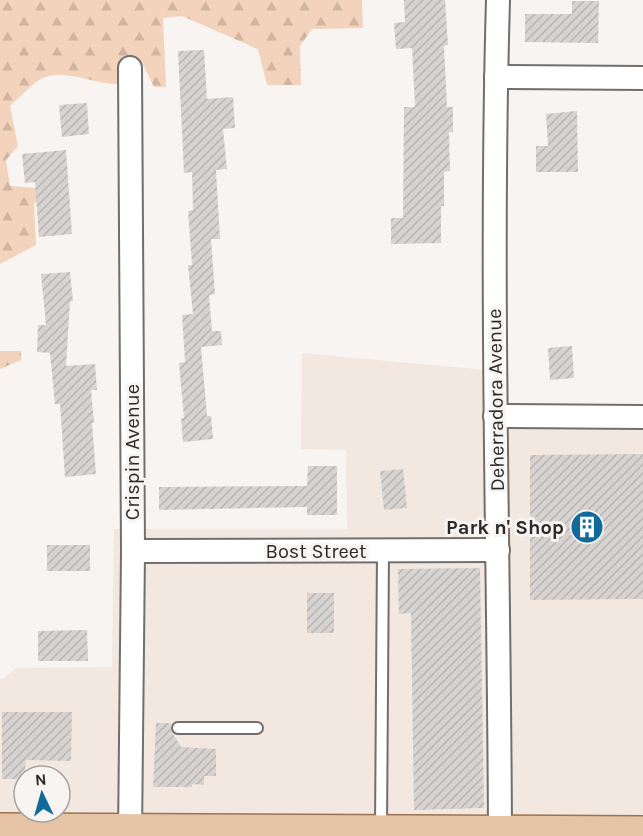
<svg xmlns="http://www.w3.org/2000/svg" width="643" height="836" font-family="Karla,sans-serif">
	<defs>
		<pattern id="forest-firs" width="22" height="20" patternUnits="userSpaceOnUse" patternTransform="scale(1.5)"><rect width="22" height="20" fill="#f3d3bb"/><path d="M5 1l3.5 6h-7zM16 11l3.5 6h-7z" fill="#d0b5a1"/></pattern>
		<pattern id="building-hatch" width="6" height="6" patternUnits="userSpaceOnUse" patternTransform="scale(1.5)"><rect width="6" height="6" fill="#d6d3d1"/><path d="M-1 1l2-2M0 6l6-6M5 7l2-2" fill="none" stroke="#b8b5b3"/></pattern>
	</defs>
	<rect width="100%" height="100%" fill="#f7f4f1"/>
	<!-- built -->
	<path fill="#f2e8e0" fill-rule="evenodd" d="M302,353l206,19 1,33h134v410h-643v-136l4,-1 12,-10 96,-1 2,-138h233l-1,-79 -45,-1zM24,776h36v36h-36z"/>
	<!-- forest -->
	<g fill="url(#forest-firs)">
		<path d="M0,0h362l1,28 -51,1 -12,17 1,39h-34l-9,-36 -76,-33 -19,2 3,69h-12l-13,-26h-17l-6,23c-25,1 -56,-18 -79,-4 -10,7 -20,18 -29,26l8,40 -12,14 4,26 55,4v11l-31,2 2,42 -36,19z"/>
		<path d="M0,351h21v9l-21,9z"/>
	</g>
	<!-- building -->
	<g fill="url(#building-hatch)">
		<path d="M404,0h41l3,45 -4,1 3,61h6v25h-4l1,39 -6,1v34h-3v37l-50,1v-26h12l1,-111h11l-3,-59 -16,1 -2,-26 11,-1z"/>
		<path d="M572,1h27l-1,42 -73,-1v-28h47z"/>
		<path d="M204,50l3,49 26,-2 2,31 -12,1 4,40 -11,1 4,69h-9l4,55 -6,1 3,36h9l1,14 -21,2 6,69h4l2,23 -30,3 -2,-24h3l-5,-55 6,-1 -3,-47 11,-1 -5,-49h4l-4,-54 5,-1 -1,-38 -8,1 -6,-122z"/>
		<path d="M87,103l2,31 -27,3 -3,-32z"/>
		<path d="M577,111l1,61h-42v-26h12l-2,-32z"/>
		<path d="M66,150l6,84 -33,3 -4,-55 -10,1 -3,-29z"/>
		<path d="M70,272l3,29 -3,1 -4,64 29,-2 2,26h-6l3,33h-2l4,51 -31,3 -5,-73h-5l-5,-51 -13,-1 1,-27h8l-5,-51z"/>
		<path d="M572,346l2,32 -24,2 -2,-32z"/>
		<path d="M643,454v145l-113,1v-145z"/>
		<path d="M308,466h29v49h-30v-8l-148,3v-23l148,-1z"/>
		<path d="M403,469l4,39 -23,2 -4,-39z"/>
		<rect x="47" y="545" width="43" height="26"/>
		<path d="M480,568l4,240 -70,2 -3,-197 -12,1 -1,-45z"/>
		<rect x="307" y="593" width="27" height="40"/>
		<path d="M87,630l1,31h-50v-30z"/>
		<path d="M2,712h70l-1,49 -45,-1 -2,19h-22z"/>
		<path d="M156,723h15v8l10,16 35,2v27h-12v9l-12,-1v3h-39z"/>
	</g>
	<g fill="none" stroke-linecap="round" stroke-linejoin="round">
		<defs>
			<g id="lane">
				<path d="M178,728h79"/>
				<path d="M381,829l2,-279"/>
			</g>
			<g id="street">
				<path d="M496,77l147,1"/>
				<path d="M495,416l148,1"/>
				<path d="M133,551l365,-1"/>
				<path d="M130,836l3,-285 -3,-483"/>
				<path d="M497,836l3,-3c-1,-277 -10,-555 -2,-833"/>
			</g>
			<path id="primary" d="M0,830l643,3"/>
		</defs>
		<!-- lane casing -->
		<use href="#lane" stroke="#716e6c" stroke-width="14"/>
		<!-- street casing -->
		<use href="#street" stroke="#716e6c" stroke-width="26"/>
		<!-- primary casing -->
		<use href="#primary" stroke="#9a7353" stroke-width="36"/>
		<!-- lane -->
		<use href="#lane" stroke="#fff" stroke-width="10"/>
		<!-- street -->
		<use href="#street" stroke="#fff" stroke-width="22"/>
		<!-- primary -->
		<use href="#primary" stroke="#e7c3a6" stroke-width="33"/>
	</g>
	<!-- icons -->
	<defs>
		<symbol id="building-disc" viewBox="-11 -11 22 22"><circle r="9.5" fill="#106a9a" stroke="#f7f4f1"/><path d="M-4-6H4V6H1V3H-1V6H-4ZM-2.5-4.3h1.7v1.8h-1.7ZM.8-4.3h1.7v1.8H.8ZM-2.5-1h1.7V.8h-1.7ZM.8-1h1.7V.8H.8Z" fill="#fff"/></symbol>
	</defs>
	<g fill-rule="evenodd">
		<use href="#building-disc" x="568" y="508" width="38" height="38"/>
	</g>
	<g text-anchor="middle" dominant-baseline="central" stroke-width="6" stroke-linejoin="round" paint-order="stroke">
		<!-- street labels -->
		<g font-size="20" fill="#2a2828" stroke="#f7f4f1">
			<text transform="translate(496 400) rotate(-91)">Deherradora Avenue</text>
			<text transform="translate(132 452) rotate(-90)">Crispin Avenue</text>
			<text x="316" y="551">Bost Street</text>
		</g>
		<!-- poi labels -->
		<g font-size="20" font-weight="bold" fill="#2a2828" stroke="#f7f4f1" text-anchor="end">
			<text x="564" y="527">Park n' Shop</text>
		</g>
	</g>
	<!-- north arrow -->
	<g transform="translate(42 794) rotate(355)"><circle r="28" fill="#f7f4f1" stroke="#a5a2a1" stroke-width="1.5"/>
	<path d="M0-4.5L10 22L0 15L-10 22Z" fill="#106a9a"/>
	<text y="-9" font-size="16" font-weight="bold" text-anchor="middle" fill="#2a2828">N</text>
	</g>
</svg>
